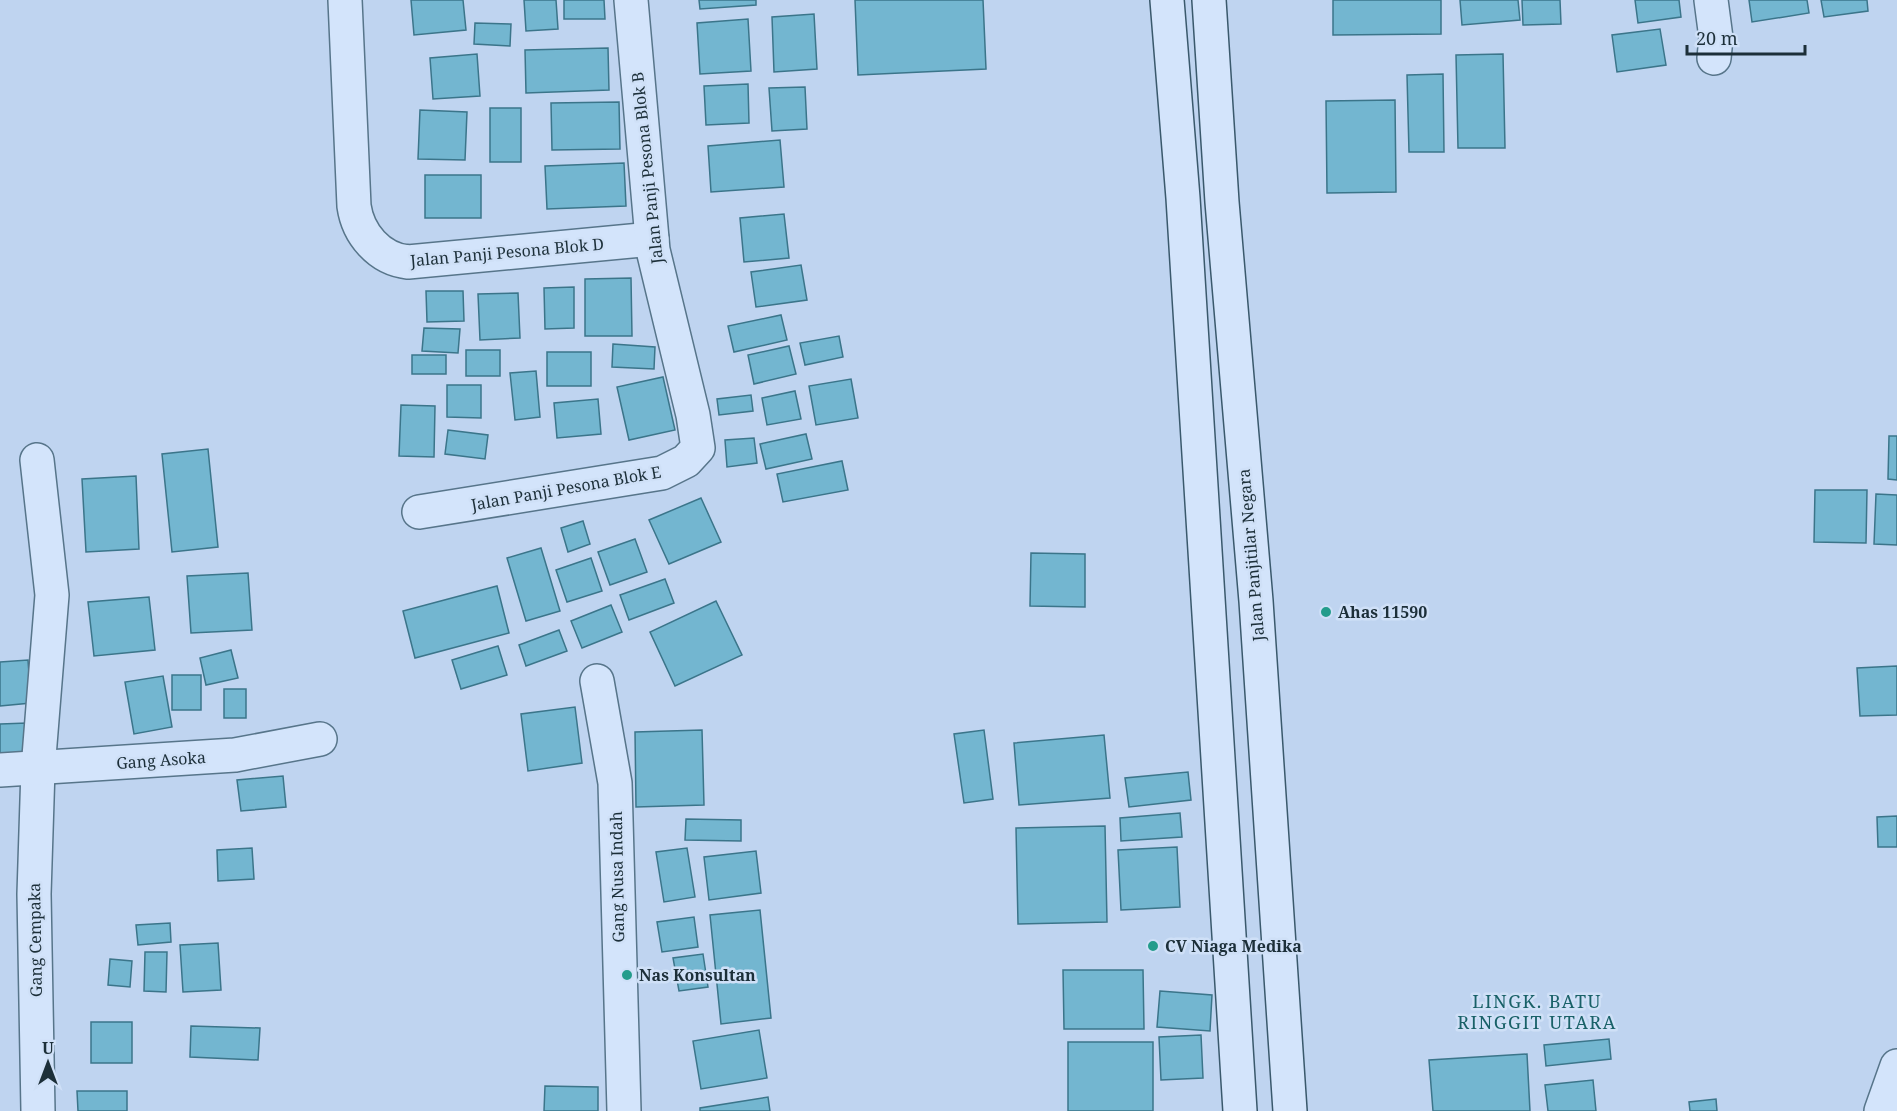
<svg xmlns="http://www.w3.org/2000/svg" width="1897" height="1111" font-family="'Noto Serif',serif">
	<rect width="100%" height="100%" fill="#bfd4f0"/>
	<!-- building -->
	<g fill="#73b6d0" stroke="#3b758a" stroke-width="1.5">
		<path d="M411,0h52l3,30 -52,5z"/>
		<path d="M524,0h32l2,29 -32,2z"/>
		<path d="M564,0h40l1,19h-41z"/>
		<path d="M699,0h57v5l-56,4z"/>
		<path d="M855,0h128l3,69 -128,6z"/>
		<path d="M1333,0h108v34l-108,1z"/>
		<path d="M1460,0h58l2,20 -58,5z"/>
		<path d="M1522,0h38l1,24 -38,1z"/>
		<path d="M1635,0h44l2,17 -43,6z"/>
		<path d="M1749,0h58l2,13 -57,9z"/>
		<path d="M1821,0h46l1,11 -44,6z"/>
		<path d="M814,14l3,55 -43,3 -2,-55z"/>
		<path d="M748,19l3,52 -51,3 -3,-51z"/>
		<path d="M475,23l36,1 -1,22 -36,-2z"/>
		<path d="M1660,29l6,36 -49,7 -5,-37z"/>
		<path d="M608,48l1,42 -83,3 -1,-43z"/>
		<path d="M477,54l3,42 -47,3 -3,-41z"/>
		<path d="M1503,54l2,94h-47l-2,-93z"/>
		<path d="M1443,74l1,78h-35l-2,-77z"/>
		<path d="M748,84l1,39 -43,2 -2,-39z"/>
		<path d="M805,87l2,42 -35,2 -3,-43z"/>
		<path d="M1395,100l1,92 -69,1 -1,-92z"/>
		<path d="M619,102l1,47 -68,1 -1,-47z"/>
		<rect x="490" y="108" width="31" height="54"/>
		<path d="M420,110l47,2 -2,48 -47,-1z"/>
		<path d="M780,140l4,47 -73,5 -3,-46z"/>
		<path d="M624,163l2,43 -79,3 -2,-43z"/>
		<rect x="425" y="175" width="56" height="43"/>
		<path d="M784,214l5,44 -45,4 -4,-44z"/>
		<path d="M801,265l6,35 -51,7 -5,-35z"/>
		<path d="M631,278l1,58h-47v-57z"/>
		<path d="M574,287v41l-29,1 -1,-41z"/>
		<path d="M426,291h37l1,30 -37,1z"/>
		<path d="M518,293l2,45 -40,2 -2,-46z"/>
		<path d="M781,315l6,25 -53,12 -6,-26z"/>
		<path d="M424,328l36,1 -2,24 -36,-2z"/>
		<path d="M839,336l4,21 -38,8 -5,-22z"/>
		<path d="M613,344l42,3 -1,22 -42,-2z"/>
		<path d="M789,346l7,28 -42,10 -6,-29z"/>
		<rect x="466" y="350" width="34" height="26"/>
		<rect x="547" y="352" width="44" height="34"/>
		<rect x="412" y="355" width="34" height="19"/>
		<path d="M536,371l4,46 -25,3 -5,-47z"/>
		<path d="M663,377l12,53 -46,10 -12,-53z"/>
		<path d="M851,379l7,39 -42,7 -7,-39z"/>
		<path d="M447,385h34v33l-34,-1z"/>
		<path d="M795,391l6,28 -34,6 -5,-27z"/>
		<path d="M751,395l2,16 -34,4 -2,-16z"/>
		<path d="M598,399l3,35 -44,4 -3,-35z"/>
		<path d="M401,405l34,1 -1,51 -35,-1z"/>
		<path d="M448,430l40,5 -3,24 -40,-5z"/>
		<path d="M806,434l6,25 -46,10 -6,-25z"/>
		<path d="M1889,436h8v44l-9,-1z"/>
		<path d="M754,438l3,25 -30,4 -2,-27z"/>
		<path d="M208,449l10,98 -46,5 -10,-98z"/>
		<path d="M842,461l6,29 -65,12 -6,-28z"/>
		<path d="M136,476l3,73 -53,3 -4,-73z"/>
		<path d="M1815,490h52l-1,53 -52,-1z"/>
		<path d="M1876,494l21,1v50l-23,-1z"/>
		<path d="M701,498l20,44 -52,22 -20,-44z"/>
		<path d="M583,521l7,23 -22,8 -7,-24z"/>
		<path d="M635,539l12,33 -37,13 -12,-33z"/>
		<path d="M541,548l19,63 -34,10 -19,-63z"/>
		<path d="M1031,553l54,1v53l-55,-1z"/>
		<path d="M591,558l11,33 -35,11 -11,-32z"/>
		<path d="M248,573l4,57 -61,3 -4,-57z"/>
		<path d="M665,579l9,24 -45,17 -9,-25z"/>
		<path d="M497,586l12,47 -94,25 -12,-47z"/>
		<path d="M149,597l6,53 -61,6 -6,-54z"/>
		<path d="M716,601l26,54 -67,31 -25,-54z"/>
		<path d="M611,605l11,27 -40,16 -11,-27z"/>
		<path d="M559,630l8,21 -41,15 -7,-21z"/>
		<path d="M498,646l9,29 -46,14 -9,-29z"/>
		<path d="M231,650l7,28 -32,7 -6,-27z"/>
		<path d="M28,660l3,43 -31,3v-44z"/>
		<path d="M1897,666v49l-37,1 -3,-48z"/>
		<rect x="172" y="675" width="29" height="35"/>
		<path d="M163,676l9,51 -38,7 -9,-52z"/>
		<rect x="224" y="689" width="22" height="29"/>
		<path d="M575,707l7,56 -54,8 -7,-57z"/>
		<path d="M27,723v32h-27v-31z"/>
		<path d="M702,730l2,75 -68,2 -1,-75z"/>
		<path d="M984,730l9,69 -29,4 -10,-69z"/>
		<path d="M1104,735l6,63 -91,7 -5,-62z"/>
		<path d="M1188,772l3,28 -62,7 -4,-29z"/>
		<path d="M283,776l3,31 -45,4 -4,-31z"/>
		<path d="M1180,813l2,24 -61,4 -1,-23z"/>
		<path d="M1897,816v31h-19l-1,-30z"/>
		<path d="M686,819l55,1v21l-56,-1z"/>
		<path d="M1105,826l2,96 -89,2 -2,-96z"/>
		<path d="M1177,847l3,60 -59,3 -3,-60z"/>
		<path d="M252,848l2,31 -36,2 -1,-31z"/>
		<path d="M687,848l8,49 -31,5 -8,-50z"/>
		<path d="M756,851l5,42 -52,7 -5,-43z"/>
		<path d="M760,910l11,108 -50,6 -11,-109z"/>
		<path d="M694,917l4,30 -36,5 -5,-30z"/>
		<path d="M170,923l1,19 -33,3 -2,-20z"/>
		<path d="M218,943l3,47 -38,2 -3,-47z"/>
		<path d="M145,952h22l-1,40 -22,-1z"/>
		<path d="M703,954l5,33 -29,4 -6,-33z"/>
		<path d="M110,959l22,2 -2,26 -22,-2z"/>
		<path d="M1063,970h80l1,59h-80z"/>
		<path d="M1160,991l52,4 -2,36 -53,-4z"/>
		<rect x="91" y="1022" width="41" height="41"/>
		<path d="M191,1026l69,2 -2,32 -68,-3z"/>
		<path d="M759,1030l8,48 -66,11 -8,-48z"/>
		<path d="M1201,1035l2,43 -42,2 -2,-43z"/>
		<path d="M1609,1039l2,20 -65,7 -2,-21z"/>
		<rect x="1068" y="1042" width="85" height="69"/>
		<path d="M1527,1054l3,57h-97l-4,-51z"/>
		<path d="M1593,1080l3,31h-48l-3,-26z"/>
		<path d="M545,1086l53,1v24h-54z"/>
		<path d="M77,1091h50v20h-49z"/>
		<path d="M768,1097l2,14h-70v-3z"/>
		<path d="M1716,1099l1,12h-27l-1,-9z"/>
	</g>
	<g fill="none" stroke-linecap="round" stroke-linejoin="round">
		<defs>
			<g id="street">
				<path d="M345,0l9,206c4,28 25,53 54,56l244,-23"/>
				<path d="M1711,0l5,38 -2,20"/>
				<path d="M37,460l15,135 -14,174 -4,125 4,217"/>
				<path d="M419,512l243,-39 24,-12 12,-13 -5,-33 -40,-165 -22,-250"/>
				<path d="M597,681l18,102 9,328"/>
				<path d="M0,770l235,-15 85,-16"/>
				<path d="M1881,1111l16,-45"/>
			</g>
			<g id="secondary">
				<path d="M1167,0l16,198 57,913"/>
				<path d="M1209,0l13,202 34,399 34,510"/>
			</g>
		</defs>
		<!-- street casing -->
		<use href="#street" stroke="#57758a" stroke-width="36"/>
		<!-- secondary casing -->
		<use href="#secondary" stroke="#3a596c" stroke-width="36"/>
		<!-- street -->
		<use href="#street" stroke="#d3e4fb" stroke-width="33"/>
		<!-- secondary -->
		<use href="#secondary" stroke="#d3e4fb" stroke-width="33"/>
	</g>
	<!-- markers -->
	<g fill="#239c8b" stroke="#cfe0f7" stroke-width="2">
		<circle cx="1326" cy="612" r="6"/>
		<circle cx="1153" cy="946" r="6"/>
		<circle cx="627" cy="975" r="6"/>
	</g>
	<g text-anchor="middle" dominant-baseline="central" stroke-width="5" stroke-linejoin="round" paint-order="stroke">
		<!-- street labels -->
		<g font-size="16" fill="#1c2f39" stroke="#cfe0f7">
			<text transform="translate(647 168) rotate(-96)">Jalan Panji Pesona Blok B</text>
			<text transform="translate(507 252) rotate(-5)">Jalan Panji Pesona Blok D</text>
			<text transform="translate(566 488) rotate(-10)">Jalan Panji Pesona Blok E</text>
			<text transform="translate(1251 555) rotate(-95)">Jalan Panjitilar Negara</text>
			<text transform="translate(161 760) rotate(-4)">Gang Asoka</text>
			<text transform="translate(617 877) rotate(-91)">Gang Nusa Indah</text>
			<text transform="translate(35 940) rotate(-91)">Gang Cempaka</text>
		</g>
		<!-- poi labels -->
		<g font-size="16" font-weight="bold" fill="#1c2f39" stroke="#cfe0f7" text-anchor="start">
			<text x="1338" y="612">Ahas 11590</text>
			<text x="1165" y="946">CV Niaga Medika</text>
			<text x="639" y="975">Nas Konsultan</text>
		</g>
		<!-- neighbourhood labels -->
		<g font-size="18" letter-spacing="1.5" fill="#196168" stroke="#cfe0f7">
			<text x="1537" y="1001">LINGK. BATU<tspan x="1537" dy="21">RINGGIT UTARA</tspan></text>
		</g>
	</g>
	<!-- north arrow -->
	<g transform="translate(48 1063)" stroke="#cfe0f7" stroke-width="4.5" paint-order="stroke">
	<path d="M0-4.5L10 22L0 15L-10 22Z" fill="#1c2f39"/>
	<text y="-9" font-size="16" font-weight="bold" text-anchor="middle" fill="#1c2f39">U</text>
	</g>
	<!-- scale -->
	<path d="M1687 45v9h118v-9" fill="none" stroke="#1c2f39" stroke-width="3"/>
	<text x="1696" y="45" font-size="18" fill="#1c2f39" stroke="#cfe0f7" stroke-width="4.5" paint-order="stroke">20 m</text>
</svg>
